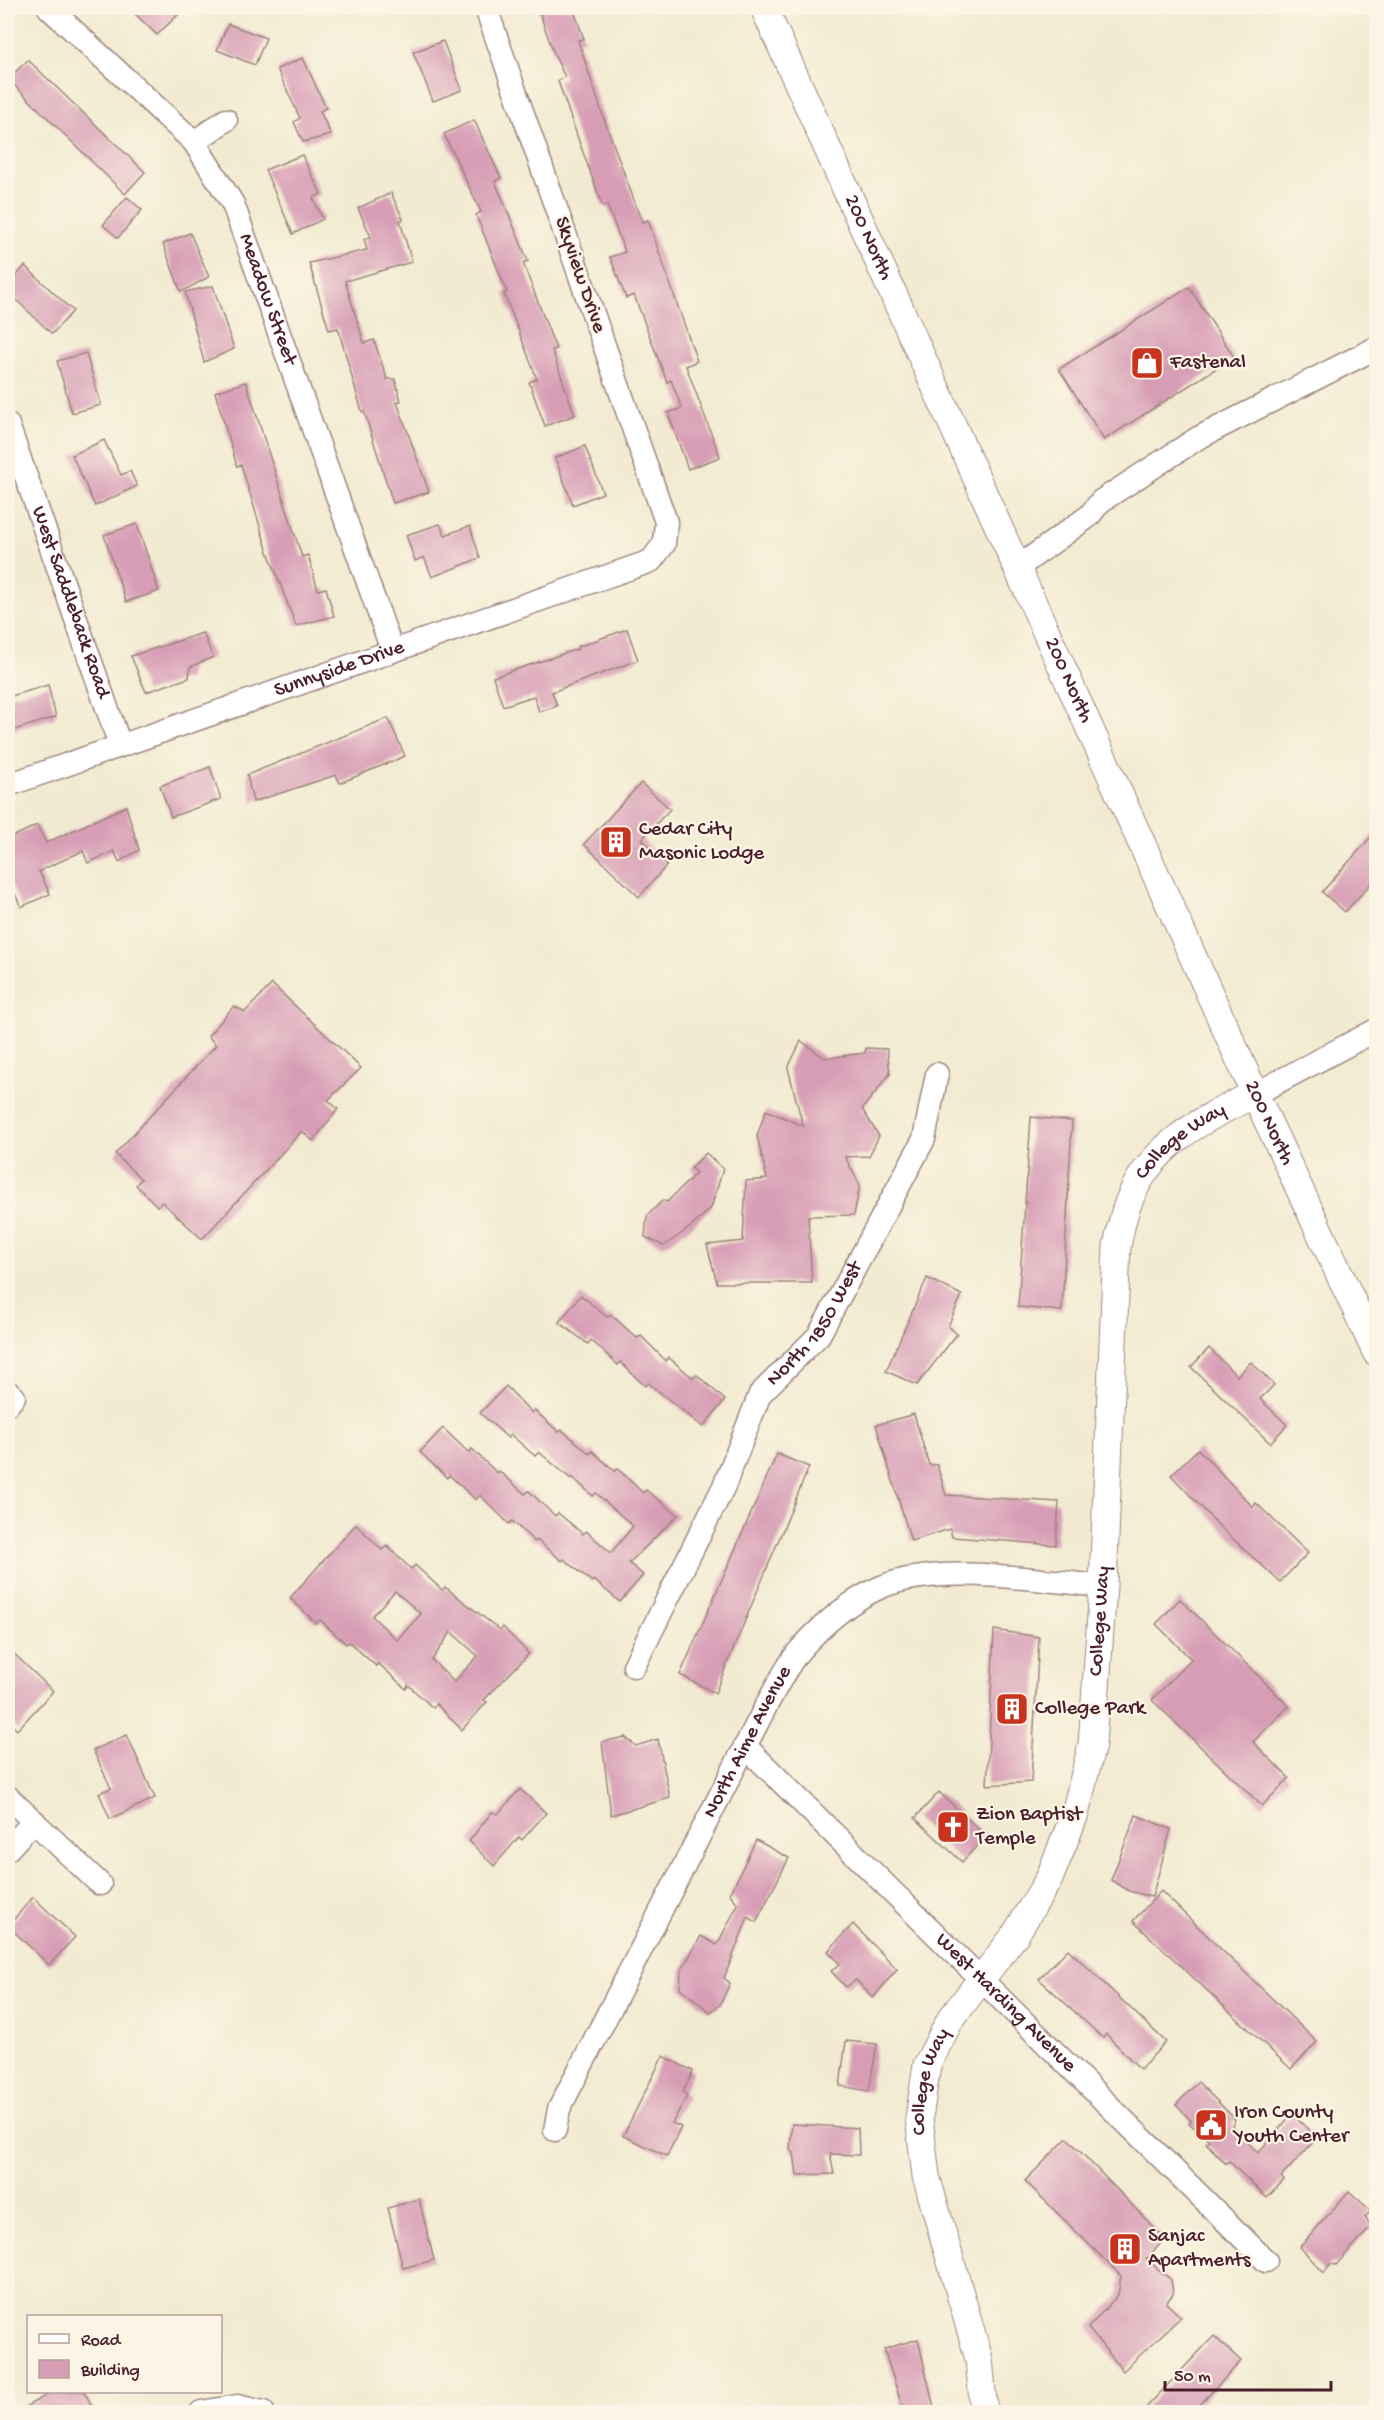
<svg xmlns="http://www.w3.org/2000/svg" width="1384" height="2420" font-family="'Gochi Hand',sans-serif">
	<rect width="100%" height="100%" fill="#fcf5e5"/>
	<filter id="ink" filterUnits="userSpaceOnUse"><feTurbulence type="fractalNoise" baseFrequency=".0167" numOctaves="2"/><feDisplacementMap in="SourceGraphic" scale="12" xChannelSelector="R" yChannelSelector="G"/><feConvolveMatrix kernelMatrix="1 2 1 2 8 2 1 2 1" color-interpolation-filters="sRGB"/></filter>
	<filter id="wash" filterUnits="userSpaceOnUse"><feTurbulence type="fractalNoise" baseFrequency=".008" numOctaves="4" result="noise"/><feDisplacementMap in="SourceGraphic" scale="24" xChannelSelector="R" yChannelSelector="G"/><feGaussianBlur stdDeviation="1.35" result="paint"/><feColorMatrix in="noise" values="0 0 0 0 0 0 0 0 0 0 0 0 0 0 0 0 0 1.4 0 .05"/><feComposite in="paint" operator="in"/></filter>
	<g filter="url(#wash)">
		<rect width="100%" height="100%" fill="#f2ebd1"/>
		<g id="blocks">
			<!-- building -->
			<g fill="#d79db5" fill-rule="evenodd">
				<path d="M129,8h56l-28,27z"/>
				<path d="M538,8h35l11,31 -6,1 25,76 39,106 6,-2 49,141 -11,5 34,91 -32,12 -20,-56 14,-5 -11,-28 -4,2 -33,-87 -8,3 -16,-41 15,-5 -18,-47 -4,2 -23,-63 -22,-63 7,-4 -11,-23z"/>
				<path d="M228,24l38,14 -11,27 -38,-15z"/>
				<path d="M443,41l19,49 -29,11 -20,-49z"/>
				<path d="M303,58l23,50 -6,3 11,24 -28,7 -9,-20 6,-4 -23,-49z"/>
				<path d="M28,60l117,112 -20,22 -117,-115z"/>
				<path d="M474,120l27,58 -6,3 33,80 -5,2 33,86 -4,1 23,65 -30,11 -16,-44 8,-3 -33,-86 3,-1 -31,-77 5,-3 -37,-78z"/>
				<path d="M302,155l19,39 -8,4 10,21 -30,15 -28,-64z"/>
				<path d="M391,193l12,26 -3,2 12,41 -67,19 19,62 10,-3 13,39h8l6,22 -4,1 32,90 -36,11 -29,-92 -2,1 -24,-84 -9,2 -20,-67 58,-13 -3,-11 7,-2 -13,-29z"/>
				<path d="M127,197l15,13 -24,28 -15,-13z"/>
				<path d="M190,233l19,44 -28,15 -18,-48z"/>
				<path d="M25,266l48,45 -21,23 -44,-42v-7z"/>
				<path d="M213,286l21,63 -30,13 -19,-70z"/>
				<path d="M1189,287l45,70 -130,83 -45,-71z"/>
				<path d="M86,353l15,52 -29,8 -15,-52z"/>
				<path d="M246,382l56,175 6,-2 10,35 8,-2 8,28 -38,10 -29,-77 -26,-84 -4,1 -22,-74z"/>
				<path d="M104,440l17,35 9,-4 7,15 -42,20 -23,-51z"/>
				<path d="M585,446l18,47 -30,12 -18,-47z"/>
				<path d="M137,524l22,67 -33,11 -22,-67z"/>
				<path d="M440,524l5,11 25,-9 10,32 -48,19 -8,-20 -9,4 -9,-26z"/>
				<path d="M627,629l11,31 -86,32 5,14 -18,6 -5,-16 -31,10 -10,-29 85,-28 -1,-2z"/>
				<path d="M203,633l10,24 -23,10 -1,11 -43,14 -15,-36z"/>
				<path d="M48,685l8,32 -48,15v-35z"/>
				<path d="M388,718l17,38 -65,27 -4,-8 -83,27 -6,-27z"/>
				<path d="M210,767l11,32 -50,18 -11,-31z"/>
				<path d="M641,783l29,26 -28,30 25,26 -28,32 -55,-53z"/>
				<path d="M126,806l13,44 -20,12 -5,-11 -26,12 -5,-12 -44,20 11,23 -29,13 -13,-29v-39l29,-14 9,18z"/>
				<path d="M1377,830v47l-32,35 -23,-20z"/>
				<path d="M272,984l89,84 -33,32 10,9 -25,32 -11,-10 -100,108 -40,-37 -5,4 -21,-21 5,-6 -26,-25 101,-109 -8,-9 26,-30 11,6z"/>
				<path d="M801,1041l24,17 40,-5 1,-5 21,1 3,25 -28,35 17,27 -10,20 -24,1 15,28 -6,30 -46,1 4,67h-95l-10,-38 36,-4 3,-60 21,-2 -10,-43 9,-26 37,16 -15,-58z"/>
				<path d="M1031,1117l41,4 -10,190 -44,-4z"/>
				<path d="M706,1153l17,16 -12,39 -19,18 -28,20 -19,-9 2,-21 16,-16 4,2 29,-29 -5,-5z"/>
				<path d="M927,1278l35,17 -14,31 9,8 -40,51 -31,-14z"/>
				<path d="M581,1295l26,22 4,-2 26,23 4,-2 25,25 2,-4 25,21 4,-3 28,25 -22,27 -55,-44 -3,3 -25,-24 -2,3 -27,-25 -3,4 -29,-22z"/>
				<path d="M1209,1348l28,28 14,-14 23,23 -14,14 27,26 -17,18 -79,-76z"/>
				<path d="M506,1386l26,27 2,-3 25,22 3,-2 28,24 2,-3 23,20 3,-2 25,24 3,-3 32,25 -49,48 14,12 -23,27 -26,-22 -2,2 -28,-23 -2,2 -25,-21 -2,2 -23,-21 -3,3 -29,-29 -4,5 -27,-25 -2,3 -27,-26 23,-24 26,25 3,-4 25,24 2,-2 26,23 4,-3 26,25 3,-3 25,21 3,-3 25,22 22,-27 -37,-33 -3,3 -21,-19 -1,2 -32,-27 -4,4 -25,-22 -2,4 -28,-25z"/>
				<path d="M914,1414l15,51h8l9,30 113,7 -3,43 -104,-8 -2,-8 -39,12 -35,-116z"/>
				<path d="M1198,1449l55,58 3,-4 52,50 -28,29 -60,-55 -49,-52z"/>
				<path d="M777,1454l32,13 -94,226 -35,-18z"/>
				<path d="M356,1524l26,26 5,-4 24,23 4,-4 27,25 3,-3 55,43 3,-3 26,27 -45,46 3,2 -25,28 -26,-26 -3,4 -25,-23 -2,4 -28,-26 -2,3 -27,-24 -3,2 -26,-24 -4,3 -26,-25zM395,1591l26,23 -24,26 -25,-24zM451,1632l27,24 -24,26 -22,-22z"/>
				<path d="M1180,1599l109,107 -36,36 36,36 -27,28 -110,-106 39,-41 -35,-35z"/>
				<path d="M994,1630l45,7 -8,145 -44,3z"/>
				<path d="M8,1648l45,43 -36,39 -9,-9z"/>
				<path d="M127,1735l28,63 -45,21 -11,-26 12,-5 -18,-38z"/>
				<path d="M625,1737l11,9 22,-7 12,59 -59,17 -9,-73z"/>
				<path d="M520,1789l26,24 -24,27 -3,-3 -25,29 -25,-25 23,-29 6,2z"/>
				<path d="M939,1792l47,44 -24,26 -47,-44z"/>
				<path d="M1136,1815l35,14 -19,68 -23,-6 -18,-11z"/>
				<path d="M756,1840l33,18 -33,64 -8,-5 -24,61 6,5 -10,22 -10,7 -30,-24 1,-17 20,-35 16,9 21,-41 -8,-10z"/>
				<path d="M1161,1891l156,151 -26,27 -158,-148z"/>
				<path d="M33,1897l42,40 -26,28 -41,-39z"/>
				<path d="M853,1924l44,45 -24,29 -17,-18 -10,7 -15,-16 9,-7 -12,-13z"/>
				<path d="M1068,1949l98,93 -26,27 -34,-35 -3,4 -64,-59z"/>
				<path d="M846,2041l31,3 -8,47 -29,-5z"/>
				<path d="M663,2056l30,15 -10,21 4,4 -15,27 9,4 -14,29 -44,-20z"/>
				<path d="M1198,2082l37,37 -3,7 26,27 34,-39 25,24 -36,39 3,3 -17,18 -38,-37 -3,3 -20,-21 3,-3 -20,-17 2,-2 -15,-16z"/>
				<path d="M792,2124l66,4 1,27 -29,-1 4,20 -37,1 -3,-22 -4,-3z"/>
				<path d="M1067,2138l98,101 -19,20 25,21 2,14 -7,9 15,14 -58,54 -35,-43 30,-33 3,-19 -96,-95z"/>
				<path d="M1349,2191l22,20 -6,6 6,10 -35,38 -6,-1 -6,9 -24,-26z"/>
				<path d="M419,2199l15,61 -31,8 -15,-60z"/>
				<path d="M1214,2336l27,25 -48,51h-51z"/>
				<path d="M918,2339l16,69 -30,4 -20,-63z"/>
				<path d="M54,2391h30l11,21h-79z"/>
			</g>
		</g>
	</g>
	<g filter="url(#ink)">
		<use href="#blocks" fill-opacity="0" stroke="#9e857e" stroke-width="1.5"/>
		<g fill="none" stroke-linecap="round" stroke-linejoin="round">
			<defs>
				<g id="minor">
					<path id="s1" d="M49,8l145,134 39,62 159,446"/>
					<path d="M194,142l32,-22"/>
					<path id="s2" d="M8,425l112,320"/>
					<path d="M1017,568l72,-52 12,-15 97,-63 178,-90"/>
					<path id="s3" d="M8,785l643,-224 13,-17 2,-22 -180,-514"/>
					<path d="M1255,1094l121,-64"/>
					<path d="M8,1392l6,5 -6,7"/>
					<path id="s4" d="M634,1666l90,-180 36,-92 59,-59 105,-196 13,-65"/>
					<path id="s5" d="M745,1746l521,515"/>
					<path d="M8,1797l92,87"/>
					<path d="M8,1849l26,-28"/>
					<path id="s6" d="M555,2130l4,-21 207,-403c10,-18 20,-39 33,-55 22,-25 50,-50 82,-64 59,-25 158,-6 222,-1"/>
					<path d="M201,2412l36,-6 26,6"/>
				</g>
				<g id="major">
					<path id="s7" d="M764,8l491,1086 121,258"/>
					<path id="s8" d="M984,2412l-5,-53 -53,-183 -7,-58 8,-53 23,-45 65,-85 34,-56 26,-65 17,-69 11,-159 14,-340c3,-13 5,-27 10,-40 21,-60 74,-86 128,-112"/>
				</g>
			</defs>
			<!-- minor casing -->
			<use href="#minor" stroke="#9e857e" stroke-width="25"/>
			<!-- major casing -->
			<use href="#major" stroke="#9e857e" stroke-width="29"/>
			<!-- minor -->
			<use href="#minor" stroke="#fff" stroke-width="22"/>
			<!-- major -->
			<use href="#major" stroke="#fff" stroke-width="27"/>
		</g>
	</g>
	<!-- icons -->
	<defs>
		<symbol id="shop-square" viewBox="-11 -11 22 22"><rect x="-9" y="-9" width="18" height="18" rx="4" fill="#c8321e" stroke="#fcf5e5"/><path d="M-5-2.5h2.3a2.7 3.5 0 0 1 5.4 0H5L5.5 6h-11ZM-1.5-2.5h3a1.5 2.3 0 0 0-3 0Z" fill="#fff"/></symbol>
		<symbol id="building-square" viewBox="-11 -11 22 22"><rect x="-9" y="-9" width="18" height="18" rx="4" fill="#c8321e" stroke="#fcf5e5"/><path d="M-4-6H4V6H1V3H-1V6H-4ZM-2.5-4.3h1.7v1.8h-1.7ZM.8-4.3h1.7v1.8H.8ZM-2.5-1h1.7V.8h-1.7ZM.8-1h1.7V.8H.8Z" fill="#fff"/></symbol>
		<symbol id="church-square" viewBox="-11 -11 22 22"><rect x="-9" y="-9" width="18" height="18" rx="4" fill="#c8321e" stroke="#fcf5e5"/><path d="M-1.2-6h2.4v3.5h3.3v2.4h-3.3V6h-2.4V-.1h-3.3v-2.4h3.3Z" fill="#fff"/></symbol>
		<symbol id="civic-square" viewBox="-11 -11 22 22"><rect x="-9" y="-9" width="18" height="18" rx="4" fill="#c8321e" stroke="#fcf5e5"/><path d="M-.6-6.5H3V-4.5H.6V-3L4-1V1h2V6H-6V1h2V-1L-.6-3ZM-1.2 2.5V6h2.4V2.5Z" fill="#fff"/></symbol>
	</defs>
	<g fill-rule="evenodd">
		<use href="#shop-square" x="1128" y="344" width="38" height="38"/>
		<use href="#building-square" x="597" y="823" width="38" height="38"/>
		<use href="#building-square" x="993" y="1690" width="38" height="38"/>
		<use href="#church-square" x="934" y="1808" width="38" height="38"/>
		<use href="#civic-square" x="1192" y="2106" width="38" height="38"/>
		<use href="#building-square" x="1106" y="2230" width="38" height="38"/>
	</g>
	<g text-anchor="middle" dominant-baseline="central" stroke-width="4.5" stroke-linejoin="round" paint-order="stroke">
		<!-- street labels -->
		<g font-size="21" fill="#4a1f2b" stroke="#fcf5e5">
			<text stroke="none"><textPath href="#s7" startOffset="252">200 North</textPath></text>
			<text transform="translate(579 275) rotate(71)">Skyview Drive</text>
			<text stroke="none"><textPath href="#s1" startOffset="372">Meadow Street</textPath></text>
			<text stroke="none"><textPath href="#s2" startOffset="188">West Saddleback Road</textPath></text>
			<text stroke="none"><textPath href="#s3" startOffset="351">Sunnyside Drive</textPath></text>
			<text stroke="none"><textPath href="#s7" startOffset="738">200 North</textPath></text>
			<text stroke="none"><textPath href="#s7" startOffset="1224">200 North</textPath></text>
			<text stroke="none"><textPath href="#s8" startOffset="1347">College Way</textPath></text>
			<text stroke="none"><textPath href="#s4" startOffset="390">North 1850 West</textPath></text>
			<text stroke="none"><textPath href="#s8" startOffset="844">College Way</textPath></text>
			<text stroke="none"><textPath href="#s6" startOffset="434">North Aime Avenue</textPath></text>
			<text stroke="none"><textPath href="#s5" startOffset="366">West Harding Avenue</textPath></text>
			<text stroke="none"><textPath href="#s8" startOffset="340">College Way</textPath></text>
		</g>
		<!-- poi labels -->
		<g font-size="21" fill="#4a1f2b" stroke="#fcf5e5" text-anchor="start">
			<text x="1170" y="363">Fastenal</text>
			<text x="639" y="830">Cedar City<tspan x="639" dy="24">Masonic Lodge</tspan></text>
			<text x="1035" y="1709">College Park</text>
			<text x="976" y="1815">Zion Baptist<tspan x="976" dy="24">Temple</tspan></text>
			<text x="1234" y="2113">Iron County<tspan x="1234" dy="24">Youth Center</tspan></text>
			<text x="1148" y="2237">Sanjac<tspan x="1148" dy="24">Apartments</tspan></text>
		</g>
	</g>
	<!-- margin -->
	<rect width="1384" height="2420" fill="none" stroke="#fcf5e5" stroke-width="30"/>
	<!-- legend -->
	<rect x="27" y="2315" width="195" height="78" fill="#fcf5e5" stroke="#b59f9b" stroke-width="1.5"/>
	<rect x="39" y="2334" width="30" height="9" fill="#ffffff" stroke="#b59f9b" stroke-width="1.5"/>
	<text x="81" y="2345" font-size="18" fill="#4a1f2b">Road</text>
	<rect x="39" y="2360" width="30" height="18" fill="#d79db5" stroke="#b59f9b" stroke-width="1.5"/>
	<text x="81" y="2375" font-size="18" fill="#4a1f2b">Building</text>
	<!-- scale -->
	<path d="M1165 2381v9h166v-9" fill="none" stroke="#4a1f2b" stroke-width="3"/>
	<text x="1174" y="2381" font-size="18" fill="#4a1f2b" stroke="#fcf5e5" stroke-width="4.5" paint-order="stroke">50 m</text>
</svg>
